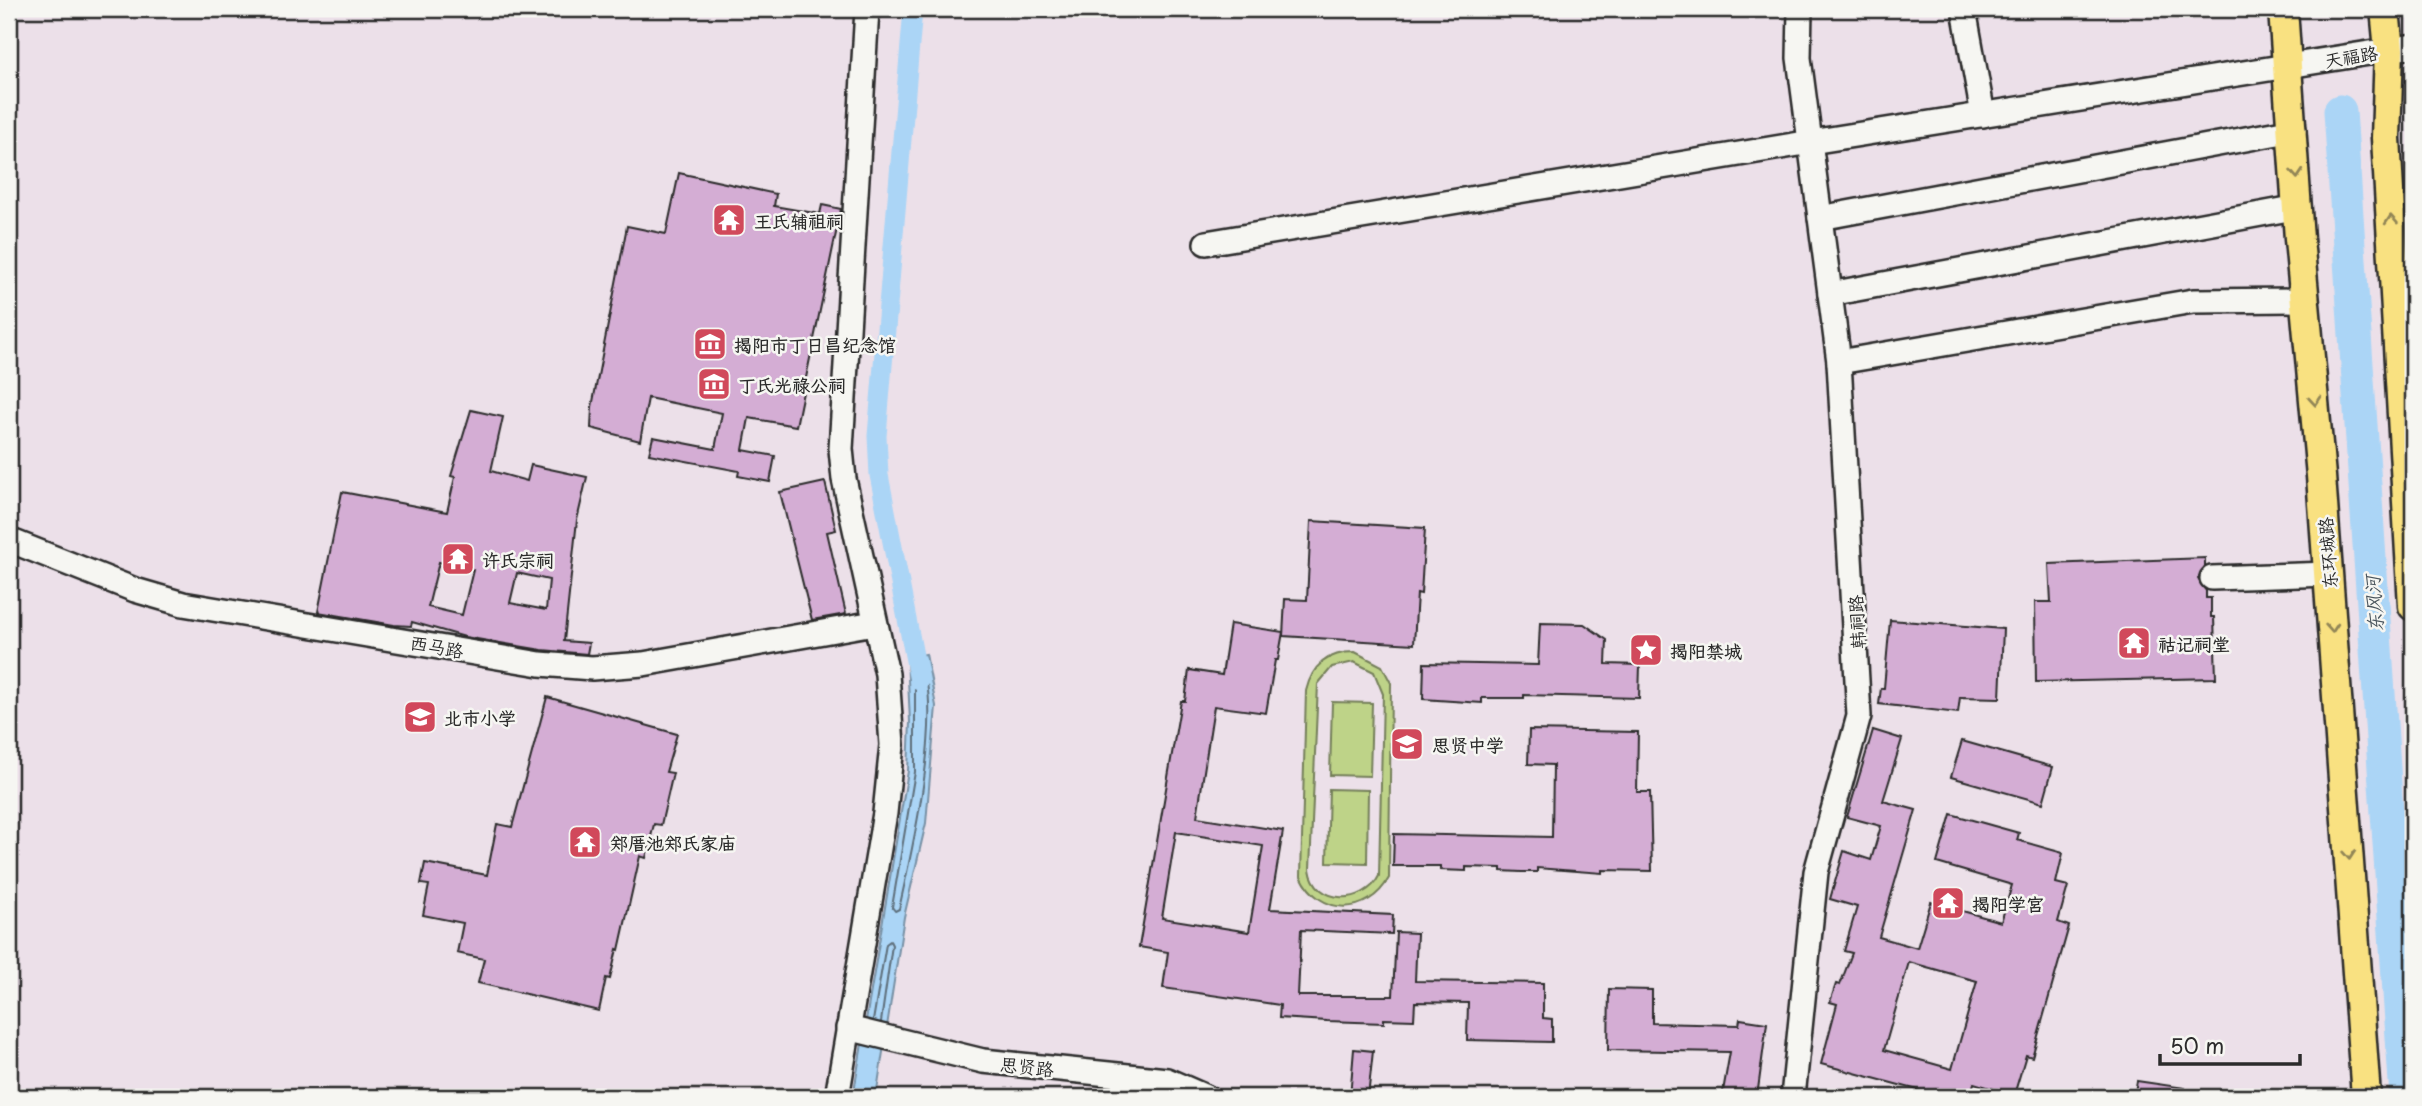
<svg xmlns="http://www.w3.org/2000/svg" width="2422" height="1106" font-family="'Playpen Sans','LXGW WenKai TC',sans-serif">
	<rect width="100%" height="100%" fill="#ece0e9"/>
	<filter id="ink" filterUnits="userSpaceOnUse"><feTurbulence type="fractalNoise" baseFrequency=".0143" numOctaves="2"/><feDisplacementMap in="SourceGraphic" scale="14" xChannelSelector="R" yChannelSelector="G"/><feConvolveMatrix kernelMatrix="1 2 1 2 8 2 1 2 1" color-interpolation-filters="sRGB"/></filter>
	<g filter="url(#ink)">
		<!-- green -->
		<g fill="#bed388" stroke="#747f5a" stroke-width="2" fill-rule="evenodd">
			<path d="M1355,652l27,14 9,17 -2,195c-21,38 -69,39 -88,-2l5,-185c6,-26 23,-39 49,-39zM1354,662l20,10 9,22 -4,182c-14,29 -64,30 -69,-7l8,-185 14,-17z"/>
			<path d="M1332,702l40,1 -2,73 -40,-1z"/>
			<path d="M1329,789l39,1 -1,73 -40,-1z"/>
		</g>
		<!-- water -->
		<path fill="#abd5f6" stroke="#7891a5" stroke-width="2" d="M926,654l10,52 -10,117 -22,94 -28,180h-23l55,-326 2,-49 -3,-65z"/>
		<g fill="none" stroke-linecap="round" stroke-linejoin="round">
			<!-- shore -->
			<g stroke="#5e6f7c" stroke-width="2">
				<path d="M919,662c28,40 -9,198 -20,247l-4,2 -3,-4 23,-135v-107z"/>
				<path d="M873,1021l13,-77 4,-3 2,4 -11,77"/>
			</g>
			<!-- canal -->
			<path stroke="#abd5f6" stroke-width="19" d="M913,9l-36,427 2,39 40,206"/>
			<!-- river -->
			<path stroke="#abd5f6" stroke-width="33" d="M2340,111l66,986"/>
		</g>
		<!-- building -->
		<g fill="#d4add4" stroke="#2b2b2b" stroke-width="2" fill-rule="evenodd">
			<path d="M679,173l97,21 -2,12 46,8 2,-9 19,4 -45,217 -47,-8 -6,32 32,6 -5,26 -32,-6 1,-5 -90,-17 4,-17 62,12 7,-36 -74,-15 -8,43 -49,-13 1,-21 35,-181 39,8z"/>
			<path d="M471,410l32,7 -12,54 36,10 4,-16 56,12 -10,43 -13,121 25,2 -2,11 -45,-4 -77,-13 -53,-15 -1,4 -17,-1 -76,-13 24,-120 105,20 8,-35 -4,-1zM439,562l34,8 -11,45 -34,-8zM517,573l32,7 -3,30 -36,-7z"/>
			<path d="M825,482l11,48 -9,2 19,82 -34,6 -32,-128z"/>
			<path d="M1311,521l114,7 -4,66 -4,-1 -3,51 -131,-8 2,-37 22,1z"/>
			<path d="M2205,558v8l-7,13 8,12v7h5v19h3l2,61 -180,4 -1,-80h16l-2,-38z"/>
			<path d="M1890,620l113,9 -3,69 -40,-1 -2,16 -79,-9 2,-16h3z"/>
			<path d="M1540,623l44,1 23,16 -1,24 34,1 -1,33 -115,-3v3h-42v5l-59,-4 1,-36 114,2z"/>
			<path d="M1230,624l53,8 -5,28h-3l-9,53 -52,-7 -17,111 86,14 -13,78 123,6 -1,19 -91,-4 -3,66h95l3,-64 21,1 -2,48 128,2v35l9,1v23l-85,-2 1,-37 -53,-1 -1,18 -30,-1v4l-57,-2 -48,-3 1,-13 -117,-17 5,-36 -29,-5 42,-246h4l4,-31 33,5zM1176,832l87,14 -14,86 -87,-14z"/>
			<path d="M547,697l130,37 -11,38 7,1 -12,52 -7,-1 -8,34 -6,-2 -21,94 -2,-1 -7,30 -4,-1 -7,33 -121,-28 6,-24 -27,-6 6,-30 -40,-8 6,-30 -8,-1 4,-21 62,12 10,-51 15,3z"/>
			<path d="M1529,730l109,2 -1,60h13l2,79 -50,-1v3l-65,-5v4h-16l-20,-1v-3l-35,-1v4l-26,-1v-4h-47l1,-32 158,3 1,-72 -25,-1z"/>
			<path d="M1873,730l29,9 -19,62 33,9 -37,127 38,11 14,-46 70,20 11,-37 -75,-22 14,-49 68,19 -2,7 46,13 -7,30 12,3 -10,36 11,4 -37,131 -6,-2 -12,40 -40,-12 -4,14h-26l-123,-33 16,-60 -7,-2 6,-18 4,1 12,-32 -8,-2 13,-44 -27,-8 14,-48 27,9 10,-34 -34,-9zM1909,962l68,19 -25,88 -68,-19z"/>
			<path d="M1962,741l91,26 -10,36 -92,-26z"/>
			<path d="M1609,989l43,1v33l87,2 1,-6 27,4 -10,74h-35l8,-45 -122,-2z"/>
			<path d="M1354,1049l19,2 -5,46h-18z"/>
			<path d="M2137,1081l48,7 -1,9h-50z"/>
		</g>
		<g fill="none" stroke-linecap="round" stroke-linejoin="round">
			<defs>
				<g id="minor">
					<path d="M1964,9l19,106"/>
					<path d="M1820,218l474,-88"/>
					<path d="M1206,243l605,-101 602,-96"/>
					<path d="M1830,294l469,-87"/>
					<path d="M1839,362l354,-61 113,-1"/>
					<path d="M9,540l126,50 48,14 357,60 52,4 51,-4 231,-41"/>
					<path d="M2212,578l117,-4"/>
					<path d="M848,1028l135,33 184,19 39,17"/>
					<path d="M837,1097l48,-284 7,-68 -5,-71 -43,-195 -3,-30 26,-440"/>
					<path d="M1793,1097l23,-225 43,-156 -20,-354 -40,-304 1,-49"/>
				</g>
				<g id="major">
					<path d="M2283,9l16,230 22,237 45,621"/>
					<path d="M2385,9l4,41 -3,88 27,468"/>
				</g>
			</defs>
			<!-- minor casing -->
			<use href="#minor" stroke="#2b2b2b" stroke-width="28"/>
			<!-- major casing -->
			<use href="#major" stroke="#2b2b2b" stroke-width="33"/>
			<!-- minor -->
			<use href="#minor" stroke="#f6f6f2" stroke-width="23"/>
			<!-- major -->
			<use href="#major" stroke="#f9e181" stroke-width="28"/>
		</g>
		<!-- one-way arrows -->
		<defs><path id="oneway-chevron" d="M-2-3.5L2.5 0L-2 3.5" fill="none" stroke-width="1.6" stroke-linecap="round" stroke-linejoin="round" transform="scale(1.75)"/></defs>
		<g stroke="#928656">
			<use href="#oneway-chevron" transform="translate(2297 174) rotate(86)"/>
			<use href="#oneway-chevron" transform="translate(2391 220) rotate(-94)"/>
			<use href="#oneway-chevron" transform="translate(2315 401) rotate(85)"/>
			<use href="#oneway-chevron" transform="translate(2332 628) rotate(86)"/>
			<use href="#oneway-chevron" transform="translate(2349 855) rotate(86)"/>
		</g>
	</g>
	<!-- icons -->
	<defs>
		<symbol id="temple-square" viewBox="-11 -11 22 22"><rect x="-9" y="-9" width="18" height="18" rx="4" fill="#d1495b" stroke="#f6f6f2"/><path d="M0-6L5-2H3V0L6.5 2.5H4V6H1.5V3h-3V6H-4V2.5H-6.5L-3 0V-2H-5Z" fill="#fff"/></symbol>
		<symbol id="museum-square" viewBox="-11 -11 22 22"><rect x="-9" y="-9" width="18" height="18" rx="4" fill="#d1495b" stroke="#f6f6f2"/><path d="M0-6L6-3V-2H-6V-3ZM-5-1h2V3h-2ZM-1-1h2V3h-2ZM3-1h2V3H3ZM-6 4H6V6H-6Z" fill="#fff"/></symbol>
		<symbol id="sight-square" viewBox="-11 -11 22 22"><rect x="-9" y="-9" width="18" height="18" rx="4" fill="#d1495b" stroke="#f6f6f2"/><path d="M0-6L1.8-2.2L6-1.7L2.9 1.2L3.7 5.4L0 3.3L-3.7 5.4L-2.9 1.2L-6-1.7L-1.8-2.2Z" fill="#fff"/></symbol>
		<symbol id="school-square" viewBox="-11 -11 22 22"><rect x="-9" y="-9" width="18" height="18" rx="4" fill="#d1495b" stroke="#f6f6f2"/><path d="M0-5L7-2L0 1L-7-2ZM-4 1L0 2.5L4 1V4Q0 6-4 4Z" fill="#fff"/></symbol>
	</defs>
	<g fill-rule="evenodd">
		<use href="#temple-square" x="710" y="201" width="38" height="38"/>
		<use href="#museum-square" x="691" y="325" width="38" height="38"/>
		<use href="#museum-square" x="695" y="365" width="38" height="38"/>
		<use href="#temple-square" x="439" y="540" width="38" height="38"/>
		<use href="#temple-square" x="2115" y="624" width="38" height="38"/>
		<use href="#sight-square" x="1627" y="631" width="38" height="38"/>
		<use href="#school-square" x="401" y="698" width="38" height="38"/>
		<use href="#school-square" x="1388" y="725" width="38" height="38"/>
		<use href="#temple-square" x="566" y="823" width="38" height="38"/>
		<use href="#temple-square" x="1929" y="884" width="38" height="38"/>
	</g>
	<g text-anchor="middle" dominant-baseline="central" stroke-width="5" stroke-linejoin="round" paint-order="stroke">
		<!-- street labels -->
		<g font-size="18" fill="#2b2b2b" stroke="#f6f6f2">
			<text transform="translate(2351 56) rotate(-9)">天福路</text>
			<text transform="translate(2327 553) rotate(-94)">东环城路</text>
			<text transform="translate(1856 622) rotate(-93)">韩祠路</text>
			<text transform="translate(437 646) rotate(10)">西马路</text>
			<text transform="translate(1027 1066) rotate(6)">思贤路</text>
		</g>
		<!-- poi labels -->
		<g font-size="18" font-weight="bold" fill="#2b2b2b" stroke="#f6f6f2" text-anchor="start">
			<text x="754" y="220">王氏辅祖祠</text>
			<text x="734" y="344">揭阳市丁日昌纪念馆</text>
			<text x="738" y="384">丁氏光禄公祠</text>
			<text x="482" y="559">许氏宗祠</text>
			<text x="2158" y="643">祜记祠堂</text>
			<text x="1670" y="650">揭阳禁城</text>
			<text x="444" y="717">北市小学</text>
			<text x="1432" y="744">思贤中学</text>
			<text x="610" y="842">郑厝池郑氏家庙</text>
			<text x="1972" y="903">揭阳学宫</text>
		</g>
		<!-- water labels -->
		<g font-size="19" font-style="italic" fill="#4b565e" stroke="#f6f6f2">
			<text transform="translate(2373 604) rotate(-94)">东风河</text>
		</g>
	</g>
	<!-- margin -->
	<rect width="2422" height="1106" fill="none" stroke="#f6f6f2" stroke-width="35"/>
	<rect x="18" y="18" width="2387" height="1071" fill="none" stroke="#2b2b2b" stroke-width="2.5" filter="url(#ink)"/>
	<!-- scale -->
	<path d="M2160 1054v10h140v-10" fill="none" stroke="#2b2b2b" stroke-width="3.5"/>
	<text x="2170" y="1054" font-size="21" fill="#2b2b2b" stroke="#f6f6f2" stroke-width="5" paint-order="stroke">50 m</text>
</svg>
